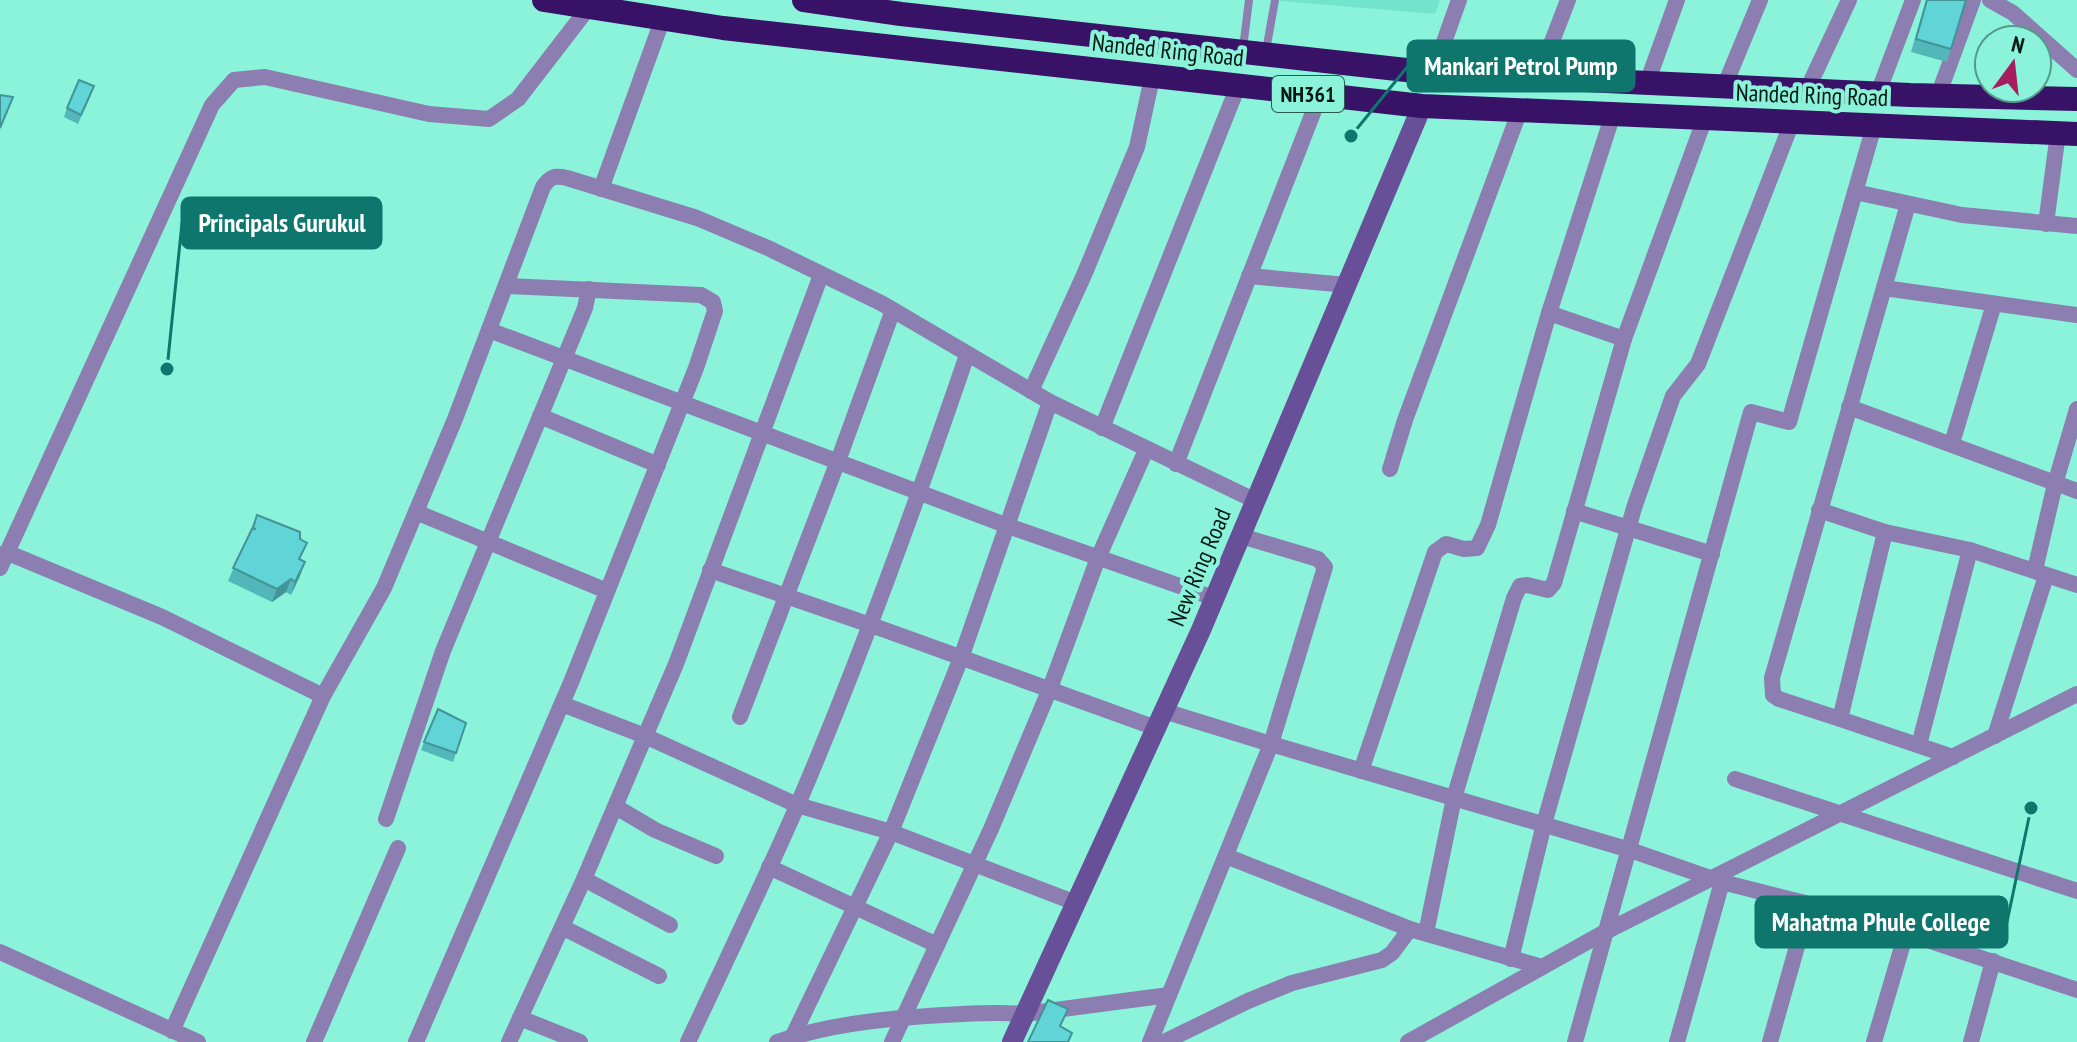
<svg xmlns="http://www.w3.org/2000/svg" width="2077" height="1042" font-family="'PT Sans Narrow',sans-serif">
	<rect width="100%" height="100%" fill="#8af3da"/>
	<!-- built -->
	<path fill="#72e4cb" d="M1270,0h170l-5,14z"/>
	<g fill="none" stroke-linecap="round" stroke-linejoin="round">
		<!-- lane -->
		<g stroke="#8c7eb1" stroke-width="8">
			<path d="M1243,48l6,-48"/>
			<path d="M1266,51l9,-51"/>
		</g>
		<!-- street -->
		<g stroke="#8c7eb1" stroke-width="16">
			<path d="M1990,0l23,13 64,57"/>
			<path d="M1433,73l26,-73"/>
			<path d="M1538,78l30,-78"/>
			<path d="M1647,83l30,-83"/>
			<path d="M1724,87l36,-87"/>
			<path d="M1807,90l42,-90"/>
			<path d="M1878,93l35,-93"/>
			<path d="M1938,96l35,-96"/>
			<path d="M601,189l62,-171"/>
			<path d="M1855,192l107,23 115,11"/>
			<path d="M2046,224l12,-91"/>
			<path d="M1249,276l98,9"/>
			<path d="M1884,288l193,27"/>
			<path d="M1549,313l75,26 81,-221"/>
			<path d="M489,330l519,196 206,72"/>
			<path d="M1031,391l53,-116 53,-128 15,-69"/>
			<path d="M1849,407l228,84"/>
			<path d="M540,416l118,49"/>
			<path d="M1102,428l136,-342"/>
			<path d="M1952,443l42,-139"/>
			<path d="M1176,464l144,-369"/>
			<path d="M1390,469l15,-49 115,-310"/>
			<path d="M1819,510l66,22"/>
			<path d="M1574,511l138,43"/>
			<path d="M416,512l191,79"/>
			<path d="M6,552l156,65 161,79"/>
			<path d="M0,568l212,-463 22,-25 31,-3 164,37 60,5 29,-20 71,-92"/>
			<path d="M710,570l175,60 271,98"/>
			<path d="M2035,570l20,-86 22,-75"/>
			<path d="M562,704l83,32 152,69 94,27 185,71"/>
			<path d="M1164,711l107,33 54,-177 -7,-8 -77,-23"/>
			<path d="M740,717l98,-256 55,-151"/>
			<path d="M1840,719l-61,-20 -6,-4 -1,-17 136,-474"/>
			<path d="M1995,736l51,-160"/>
			<path d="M1919,745l51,-195"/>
			<path d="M1953,757l-113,-38 45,-187 85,18 107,35"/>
			<path d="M1361,771l74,-219 11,-8 18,5 13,-1 11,-23 61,-212 64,-199"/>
			<path d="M1735,779l342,112"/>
			<path d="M616,807l39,23 61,26"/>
			<path d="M386,819l57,-168 142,-343 4,-19"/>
			<path d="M1226,856l184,73 132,38"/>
			<path d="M769,867l168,78"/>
			<path d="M584,879l86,46"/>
			<path d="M562,927l97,49"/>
			<path d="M1426,933l28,-135 60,-200 6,-12 7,-1 21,5 6,-7 70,-244"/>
			<path d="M0,952l198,90"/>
			<path d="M1511,959l33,-135 90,-316 39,-112 25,-32 94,-242"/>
			<path d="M520,1018l60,24"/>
			<path d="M172,1031l151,-335 61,-108 71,-169 88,-232c7,-10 11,-12 24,-9l130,40 71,30 113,55 169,99 206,99"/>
			<path d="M314,1042l84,-194"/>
			<path d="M416,1042l156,-362 124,-312 19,-57 -2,-9 -12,-7 -195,-9"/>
			<path d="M509,1042l75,-163 92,-215 145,-389"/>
			<path d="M688,1042c37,-79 75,-158 110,-238 63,-147 117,-297 169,-449"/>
			<path d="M777,1042c58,-20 124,-25 185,-28 21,-1 42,-2 63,0l144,-19"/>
			<path d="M790,1042l101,-210 70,-174 89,-256"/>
			<path d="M892,1042l99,-213 58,-138 49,-133 48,-108"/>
			<path d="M1150,1042l121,-298 359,106 92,32 87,22 97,29 171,57"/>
			<path d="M1164,1042l84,-41 44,-18 90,-23 10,-7 18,-24"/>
			<path d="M1408,1042l197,-110 472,-238"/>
			<path d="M1575,1042l176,-630 38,10 85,-296"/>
			<path d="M1677,1042l45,-160"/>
			<path d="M1770,1042l39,-138"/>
			<path d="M1874,1042l32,-109"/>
			<path d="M1971,1042l22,-81"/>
		</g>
		<!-- secondary -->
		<path stroke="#685099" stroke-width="20" d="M1012,1042l189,-412 221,-524"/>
		<!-- highway -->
		<g stroke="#371267" stroke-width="24">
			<path d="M544,0l179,28 699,78 655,28"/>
			<path d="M804,0l97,14 532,59 477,22 167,4"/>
		</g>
	</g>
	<!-- wall -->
	<g fill="#53b6b8">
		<path d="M1926,0h40l-19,62 -36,-10z"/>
		<path d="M91,95l-13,29 -14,-7 3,-9z"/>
		<path d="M257,515l43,45 5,2 -14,33 -5,-3 -14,10 -44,-21z"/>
		<path d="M438,709l28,14 -13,39 -32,-12z"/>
	</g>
	<!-- shaded-wall -->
	<g fill="#439496">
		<path d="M305,562l-5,14 -9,19 4,-13z"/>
		<path d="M291,579l-5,13 -14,10 5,-13z"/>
	</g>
	<!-- building -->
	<g fill="#60d4d6" stroke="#439496" stroke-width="2">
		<path d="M1927,0h39l-15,49 -35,-10z"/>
		<path d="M79,80l15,6 -13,29 -14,-7z"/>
		<path d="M0,95l13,2 -13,31z"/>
		<path d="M257,515l43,17v7l7,4 -8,16 6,3 -10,20 -4,-3 -14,10 -44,-21 19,-39h4l-3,-1z"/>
		<path d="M438,709l28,14 -10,30 -32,-11z"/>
		<path d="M1048,1000l20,9 -8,17 12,7 -4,9h-40z"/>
	</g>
	<g text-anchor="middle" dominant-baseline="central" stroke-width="8" stroke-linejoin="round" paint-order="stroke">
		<!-- shield labels -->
		<rect fill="#8af3da" stroke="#2b5a4f" stroke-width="2" x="1272" y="76" width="72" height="36" rx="6"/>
		<g font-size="22" font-weight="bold" fill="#021813">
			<text x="1308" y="94">NH361</text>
		</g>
		<!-- street labels -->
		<g font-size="24" fill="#021813" stroke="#8af3da">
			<text transform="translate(1168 50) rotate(6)">Nanded Ring Road</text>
			<text transform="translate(1812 95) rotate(2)">Nanded Ring Road</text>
			<text transform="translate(1199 567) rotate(-67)">New Ring Road</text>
		</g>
	</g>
	<!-- callouts -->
	<path fill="none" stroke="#0f766e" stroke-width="3" d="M1351 136L1408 66M167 369L182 223M2031 808L2007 922"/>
	<g fill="#0f766e" stroke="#8af3da" stroke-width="3">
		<circle cx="1351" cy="136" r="8"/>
		<circle cx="167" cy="369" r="8"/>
		<circle cx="2031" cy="808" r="8"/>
	</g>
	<g fill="#0f766e" stroke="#0f766e" stroke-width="3">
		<rect x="1408" y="41" width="226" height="50" rx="8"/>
		<rect x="182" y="198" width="199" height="50" rx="8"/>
		<rect x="1756" y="897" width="251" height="50" rx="8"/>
	</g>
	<g font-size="26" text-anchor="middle" font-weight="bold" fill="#fff">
		<text x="1521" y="75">Mankari Petrol Pump</text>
		<text x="282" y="232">Principals Gurukul</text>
		<text x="1881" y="931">Mahatma Phule College</text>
	</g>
	<!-- north arrow -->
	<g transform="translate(2013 64) rotate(15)"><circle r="38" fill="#8af3da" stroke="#549b8a" stroke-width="2"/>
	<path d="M0-6L14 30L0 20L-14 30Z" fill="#a71d61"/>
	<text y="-12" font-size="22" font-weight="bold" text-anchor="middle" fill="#021813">N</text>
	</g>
</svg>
